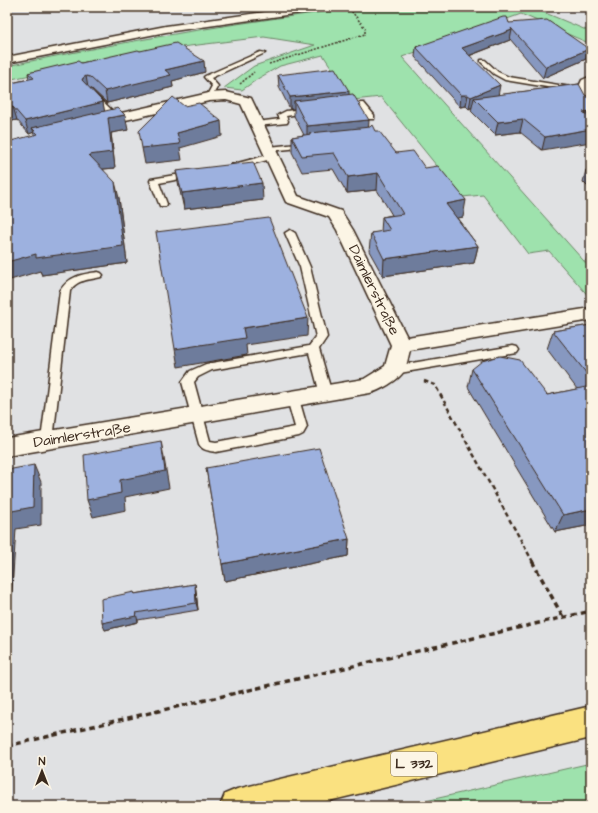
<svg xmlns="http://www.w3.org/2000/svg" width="598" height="813" font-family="'Architects Daughter',sans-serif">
	<rect width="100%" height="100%" fill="#e0e1e3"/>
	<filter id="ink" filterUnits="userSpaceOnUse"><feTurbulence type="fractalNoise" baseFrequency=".025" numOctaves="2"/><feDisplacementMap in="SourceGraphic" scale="8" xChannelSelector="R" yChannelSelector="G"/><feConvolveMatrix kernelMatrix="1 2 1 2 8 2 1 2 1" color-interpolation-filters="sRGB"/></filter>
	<g filter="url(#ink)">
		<!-- green -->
		<g fill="#9ee2ad" stroke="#6c8666">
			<path d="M367,7h164l60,25v12l-70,-30 -119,43 189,212v30l-42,-48 -21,3 -45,-59 -21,2 -81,-100 -28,3 -30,-45 -43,11 -21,12 -17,12 -18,-2 30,-22 61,-21 -51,-8 -124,15 -133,28v-14c119,-25 239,-46 360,-59z"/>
			<path d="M591,763v43h-187z"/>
		</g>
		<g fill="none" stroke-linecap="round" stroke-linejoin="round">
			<defs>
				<g id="service">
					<path d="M260,52l5,1 -54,25 7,8 -7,12h-4l-1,-1 6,-11 -8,-9 1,-1z"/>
					<path d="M481,60h4l13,12 11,5 62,10 3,2 -3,2 -66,-11 -11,-6 -13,-12z"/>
					<path d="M93,93l2,1 23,22v4h-6l-21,-24v-2z"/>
					<path d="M361,103h3l10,12v4h-6l-9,-12 -15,1 -4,-2 4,-2z"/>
					<path d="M310,108h3v4l-27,4 2,5 -1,2 -30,3 -4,-2 4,-2 23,-3 -2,-4 8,-4z"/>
					<path d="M307,143h3v4l-41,4 -4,-2 4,-2z"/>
					<path d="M272,154l4,2 -1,2 -42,11 -4,-2 1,-2z"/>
					<path d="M193,172h3l1,2 -1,2 -37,7 8,21 -1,2h-6l-10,-25 1,-2z"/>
					<path d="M290,230l5,3 15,34 17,70 -8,12 13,45 -2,3 -4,1 -4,-1 -2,-3 -11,-41 -97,17 -14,7 -4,5 16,59 6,1 79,-15 -8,-28 2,-3 4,-1 4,1 2,3 8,28 -4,7 -4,2 -83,16c-7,-1 -14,-2 -17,-8l-17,-62 8,-11 16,-7 103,-18 7,-9 -16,-70 -15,-34z"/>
					<path d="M98,272l3,1 2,2 -2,2c-11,3 -24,2 -31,14l-17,149 -2,3 -4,2 -4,-2 -2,-3 19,-149c9,-15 22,-17 38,-19z"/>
					<path d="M513,346l4,1 2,3 -2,3 -123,21 -4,-1 -2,-3 2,-3 4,-1z"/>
				</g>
				<g id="minor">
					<path d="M591,76v10l-3,7 3,8v11c-9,-2 -13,-10 -15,-19l6,-13z"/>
					<path d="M226,92l25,6 47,98 43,15 12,19 54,107 184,-29v12l-181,30c-2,7 -3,15 -6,21 -5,9 -25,20 -34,22l-363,63v-18l357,-59 21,-13 6,-21 -54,-115 -8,-13 -43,-15 -45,-98 -15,-4 -17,1 -114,26 -5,-1 -2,-3 2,-3 5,-1 114,-26z"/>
				</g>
				<path id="secondary" d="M300,7h26l-5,3 -155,22 -159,31v-6l159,-31z"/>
				<path id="primary" d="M591,706v32l-283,68h-88l5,-12 12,-5z"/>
			</defs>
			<!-- service casing -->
			<use href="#service" stroke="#3b2a1e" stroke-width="3"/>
			<!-- minor casing -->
			<use href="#minor" stroke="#3b2a1e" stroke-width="3"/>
			<!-- secondary casing -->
			<use href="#secondary" stroke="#3b2a1e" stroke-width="3"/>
			<!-- primary casing -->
			<use href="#primary" stroke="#3b2a1e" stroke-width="3"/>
			<!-- path-far2 -->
			<g stroke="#3b2a1e" stroke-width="1.5" stroke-dasharray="2 1.5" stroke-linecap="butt">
				<path d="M337,9l12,-2"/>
				<path d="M269,64l96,-30v-6l-17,-21"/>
				<path d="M240,84l14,-12"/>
			</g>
			<!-- path-far1 -->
			<path stroke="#3b2a1e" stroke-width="2.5" stroke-dasharray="4.5 3" stroke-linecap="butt" d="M424,381l11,4 98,177"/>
			<!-- path -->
			<g stroke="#3b2a1e" stroke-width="3.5" stroke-dasharray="5.5 4" stroke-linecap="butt">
				<path d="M532,561l31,56"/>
				<path d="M7,746l584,-135"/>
			</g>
			<!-- service -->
			<use href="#service" fill="#fcf5e5" fill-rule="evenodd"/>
			<!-- minor -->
			<use href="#minor" fill="#fcf5e5" fill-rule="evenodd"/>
			<!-- secondary -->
			<use href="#secondary" fill="#fcf5e5" fill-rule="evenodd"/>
			<!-- primary -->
			<use href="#primary" fill="#fae180" fill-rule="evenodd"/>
		</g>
		<!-- wall -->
		<g fill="#8798c0" stroke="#3b2a1e">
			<path d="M509,23l77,36 -43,19 -33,-39v1l-41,16 30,39 80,-11 -37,66 -22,-18 -25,3 -24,-24 1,-4 -3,2 -3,-3 -6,1 -45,-50 1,-10z"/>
			<path d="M140,51l65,21 -33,9 1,6 -66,16 -15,-14 -2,-1 13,14 1,9 24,19 -17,3 4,35 -12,1 16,29 8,65 -85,12 -2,-4 -6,-136v-3l-5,2 -12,-14 -10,2v-38l22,-5 -1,-6 53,-10z"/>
			<path d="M278,75l71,20 19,32 7,4 21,22 29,15 38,49 -6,1 21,28 -4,17 -91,13 -14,-25 2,-18 10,-1 1,-15 10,-2 -15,-25 -30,3 -14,-24 -31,3 -10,-20v-15l12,-2 -10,-19v-7h-4l-11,-22z"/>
			<path d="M586,170h5v20l-8,-8z"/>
			<path d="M176,171l87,29 -79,9 -5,-22z"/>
			<path d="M591,238v28l-5,-5 4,-11 -2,-2z"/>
			<path d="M591,325v200l-36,7 -87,-145 4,-18 75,26 30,-6 -30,-40 6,-18z"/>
			<path d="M206,468l143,71 -1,17 -123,25z"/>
			<path d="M195,584l1,7 2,19 -60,10v2l-33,8 29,-38v2z"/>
		</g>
		<!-- shaded-wall -->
		<g fill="#6e7c9c" stroke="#3b2a1e">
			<path d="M512,30l-2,10 -50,19 2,-11z"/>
			<path d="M589,49l-3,10 -43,19 3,-11z"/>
			<path d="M204,61l1,11 -33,9 1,6 -66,16 -2,-12 60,-21z"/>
			<path d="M86,76l2,12 -6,-8 1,-2z"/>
			<path d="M500,85l-2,11 -24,2 -2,9 -3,2 2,-12z"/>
			<path d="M349,91v12l-55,-2v8h-4v-12z"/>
			<path d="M461,95h7l-2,11 -6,1z"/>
			<path d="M103,102l2,12 -73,14 2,4 -5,2 -4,-13z"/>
			<path d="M13,107l4,13 -10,2v-14z"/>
			<path d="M591,111v12l-8,-11z"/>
			<path d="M125,115l3,15 -17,3 4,35 -23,2 -3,-15 19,-37z"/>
			<path d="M523,119l-3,13 -25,3 3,-13z"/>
			<path d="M369,120l-1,16 -58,-3v8l-3,1v-16z"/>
			<path d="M221,121l1,15 -42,12 2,12 -37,4 -3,-16 35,-15z"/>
			<path d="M591,129v13l-49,8 3,-13z"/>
			<path d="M378,173l-1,17 -30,3 1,-16z"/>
			<path d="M115,182l4,16 8,65 -85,12 -2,-4 -33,10v-19z"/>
			<path d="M262,183l1,17 -79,9 -2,-16z"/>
			<path d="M466,200l-3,17 -20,4 3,-17z"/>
			<path d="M478,246l-4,17 -91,13 1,-17z"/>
			<path d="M308,318l-1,18 -61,9 1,10 -69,12 -3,-18 68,-21z"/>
			<path d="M161,441l3,17 5,30 -44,9 1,13 -33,7 -6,-17 33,-20z"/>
			<path d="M34,465l7,17v43l-25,4 -6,90 -3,1v-108z"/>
			<path d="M591,509v16l-36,7 8,-17z"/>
			<path d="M349,539l-1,17 -123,25 -3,-17z"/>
			<path d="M195,584l1,7 2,19 -2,-7z"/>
			<path d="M136,613l2,9 -33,8 -3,-7z"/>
		</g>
		<!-- building -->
		<g fill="#9db1df" stroke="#3b2a1e">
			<path d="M503,17h4l2,6 38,-3 42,29 -43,18 -35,-39 1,2 -50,18 38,37 -29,12 -3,-2h-7l-45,-48z"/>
			<path d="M176,43l28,18 -39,9 6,5 -66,16 -15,-14 -4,-1 -3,2 -1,2 21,22 -78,19 -12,-14 -6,1v-24l27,-6 -6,-5 50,-12 3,2 57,-13 2,1z"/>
			<path d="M335,68l14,23 -59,6 -12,-22z"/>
			<path d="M579,84l6,11 6,3v13l-8,1 8,6v11l-46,8 -22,-18 -25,3 -24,-24z"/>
			<path d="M353,94l16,26 -62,6 -13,-25z"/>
			<path d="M173,97l11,9 15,-3 22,18 -44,12 3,11 -38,4 -3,-17z"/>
			<path d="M118,108l7,7 -17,3 4,34 -23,3 26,27 8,64 -87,12v-4l-29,8v-120l31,-8 -6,-6z"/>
			<path d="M372,125l3,6h4l17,22 17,-2 12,17 13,-2 28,34 -20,4 32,42 -94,13 -13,-26 19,-3 -8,-13 21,-3 -25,-41 -30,4 -14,-24 -32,3 -10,-19 19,-3 -1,-1 60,-6z"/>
			<path d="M253,162l9,21 -80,10 -6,-22z"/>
			<path d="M586,170h5v5z"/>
			<path d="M269,218l39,100 -65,10 2,10 -70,11 -19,-117z"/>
			<path d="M591,325v54l-38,-48z"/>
			<path d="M500,356l20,4 27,35 44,-9v123l-28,6 -91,-146 10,-8z"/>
			<path d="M161,441l4,30 -45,9 1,13 -34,7 -3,-45z"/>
			<path d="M319,448l30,91 -127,25 -16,-96z"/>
			<path d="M34,465l-1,42 -26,5v1v-43z"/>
			<path d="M195,584l1,19 -60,10v3l-34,7 -1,-24 33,-7v2z"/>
		</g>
	</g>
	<g text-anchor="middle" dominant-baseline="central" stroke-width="3.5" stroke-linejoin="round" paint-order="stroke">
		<!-- shield labels -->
		<rect fill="#fcf5e5" stroke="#75675a" stroke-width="1" x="391" y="752" width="46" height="24" rx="3"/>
		<g font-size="14" font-weight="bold" fill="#3b2a1e">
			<text x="414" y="764">L 332</text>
		</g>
		<!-- street labels -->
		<g font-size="15" fill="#3b2a1e" stroke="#fcf5e5">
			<text transform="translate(374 290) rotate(64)">Daimlerstraße</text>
			<text transform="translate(82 435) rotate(-9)">Daimlerstraße</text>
		</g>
	</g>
	<!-- margin -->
	<rect width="598" height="813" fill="none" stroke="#fcf5e5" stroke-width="24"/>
	<rect x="12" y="12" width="574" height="789" fill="none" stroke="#3b2a1e" stroke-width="1.5" filter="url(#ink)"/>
	<!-- north arrow -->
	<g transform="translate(42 771)" stroke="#fcf5e5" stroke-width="3" paint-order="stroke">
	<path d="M0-3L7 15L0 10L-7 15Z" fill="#3b2a1e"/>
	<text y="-6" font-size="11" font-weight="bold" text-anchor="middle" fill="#3b2a1e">N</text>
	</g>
</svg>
